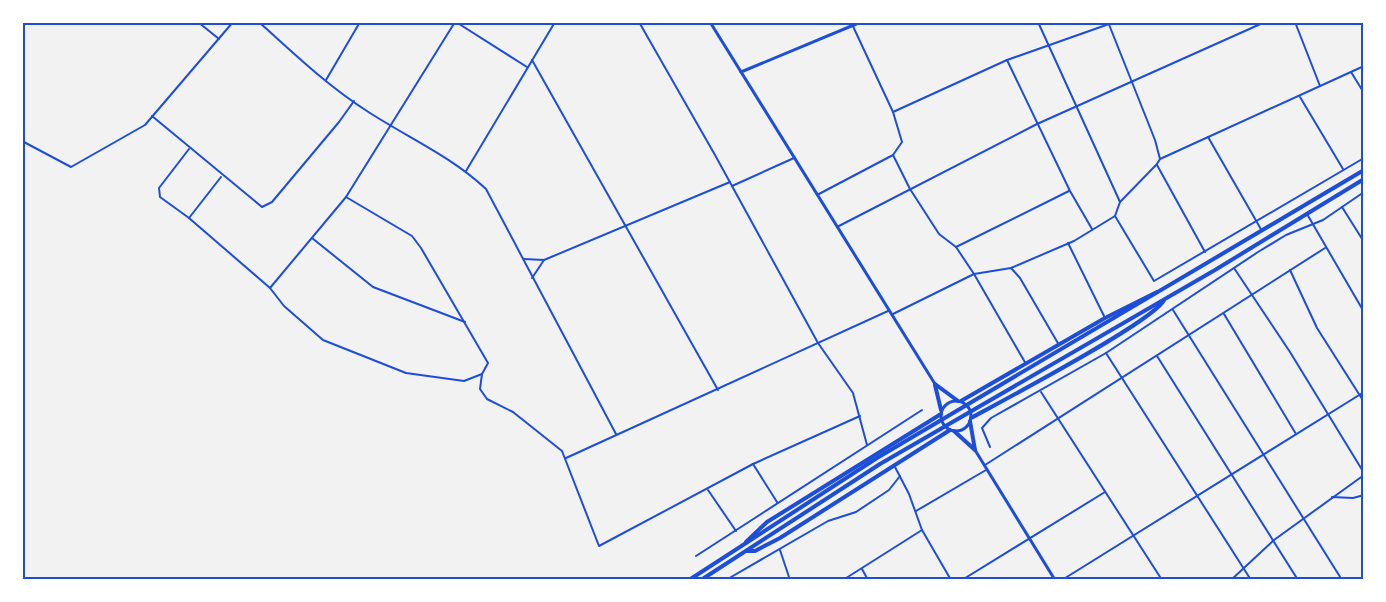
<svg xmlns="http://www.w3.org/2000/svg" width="1386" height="602" font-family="'Fira Sans Condensed',sans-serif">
	<rect width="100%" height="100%" fill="#f2f2f2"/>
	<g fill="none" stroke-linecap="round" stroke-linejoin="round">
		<!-- minor -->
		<g stroke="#1d4ed8" stroke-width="2">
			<path d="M198,22l21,17"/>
			<path d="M259,22c35,32 71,66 111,91 39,25 82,44 116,76l130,245"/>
			<path d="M456,22l71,45"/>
			<path d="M639,22l76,133 103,188 35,50 14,52"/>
			<path d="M1038,22l82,180"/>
			<path d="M1295,22l25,64"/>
			<path d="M532,60l186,330"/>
			<path d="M1007,60l63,131 22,38"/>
			<path d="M1351,72l13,21"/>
			<path d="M326,80l34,-58"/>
			<path d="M1300,97l43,72"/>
			<path d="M893,112l114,-52 102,-36"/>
			<path d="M152,116l110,91 10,-5 67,-80 15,-21"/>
			<path d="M1208,137l54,94"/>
			<path d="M22,141l49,26 74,-42 88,-103"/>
			<path d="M189,149l-30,39 1,9 29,21 32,-41"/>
			<path d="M893,155l17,34 29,45 17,13 18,27 52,90"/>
			<path d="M1160,159l204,-93"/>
			<path d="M1157,165l48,87"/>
			<path d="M466,171l89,-149"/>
			<path d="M732,186l62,-28"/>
			<path d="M817,195l76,-40 9,-13 -9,-30 -42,-90"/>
			<path d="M346,197l66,39 9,12 67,115 -6,11 -2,15 7,10 26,13 49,39 37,95 154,-82 107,-48"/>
			<path d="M1342,207l22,35"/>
			<path d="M1307,214l57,98"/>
			<path d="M1115,216l39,65 210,-123"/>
			<path d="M189,218l81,70 14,18 39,34 83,33 58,8 18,-7"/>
			<path d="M837,227l200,-103 228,-102"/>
			<path d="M312,238l61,49 92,35"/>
			<path d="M1068,243l37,75"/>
			<path d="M956,247l113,-56"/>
			<path d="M524,259l20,1 186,-78"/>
			<path d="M1011,268l9,10 39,67"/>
			<path d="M1234,268l56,84 74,121"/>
			<path d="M1290,270l27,58 47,74"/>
			<path d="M532,278l12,-18"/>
			<path d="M270,288l76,-91 109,-175"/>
			<path d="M1173,310l169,270"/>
			<path d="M893,314l81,-40 37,-6 63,-27 41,-25 5,-14 37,-38 3,-5 -5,-19 -47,-118"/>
			<path d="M1224,314l72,120"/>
			<path d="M1106,353l145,227"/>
			<path d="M1157,356l141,224"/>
			<path d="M1041,392l121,188"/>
			<path d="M990,447l-8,-19 9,-10 115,-65 152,-101 28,-17 37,-15 41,-28"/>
			<path d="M566,458l322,-147"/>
			<path d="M753,464l24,38"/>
			<path d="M985,465l340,-217"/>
			<path d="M895,467l14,27 13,36 29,50"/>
			<path d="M708,490l28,41"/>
			<path d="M1332,497l21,1 11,-3"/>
			<path d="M916,511l70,-41"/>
			<path d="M780,550l10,30"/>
			<path d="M696,556l226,-146"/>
			<path d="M862,569l6,11"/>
			<path d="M726,580l102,-59 28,-9 33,-22 11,-14"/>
			<path d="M843,580l79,-50"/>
			<path d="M962,580l143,-88"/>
			<path d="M1062,580l302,-188"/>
			<path d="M1231,580l43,-40 90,-65"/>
			<path d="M1363,580l1,-1"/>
		</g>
		<!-- tertiary -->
		<g stroke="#1d4ed8" stroke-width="3">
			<path d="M710,22l225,362"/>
			<path d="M741,72l120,-50"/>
			<circle cx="956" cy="416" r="15"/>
			<path d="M975,450l80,130"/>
		</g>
		<!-- secondary -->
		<g stroke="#1d4ed8" stroke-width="4">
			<path d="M935,384l23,17"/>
			<path d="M935,385l6,25"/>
			<path d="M970,421l5,29"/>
			<path d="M954,431l21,19"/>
		</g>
		<!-- primary -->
		<g stroke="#1d4ed8" stroke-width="4">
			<path d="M961,401l144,-83 52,-26"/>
			<path d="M971,418c31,-17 182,-96 193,-118"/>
			<path d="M746,542l21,-20 174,-108"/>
			<path d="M747,551h8l25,-13 170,-108"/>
			<path d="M689,580l188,-122 487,-288"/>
			<path d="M701,580l179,-116 335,-194 149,-91"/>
		</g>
	</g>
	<!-- border -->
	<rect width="1386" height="602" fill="none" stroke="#ffffff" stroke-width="48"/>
	<rect x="24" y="24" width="1338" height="554" fill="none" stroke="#1d4ed8" stroke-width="2"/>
</svg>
